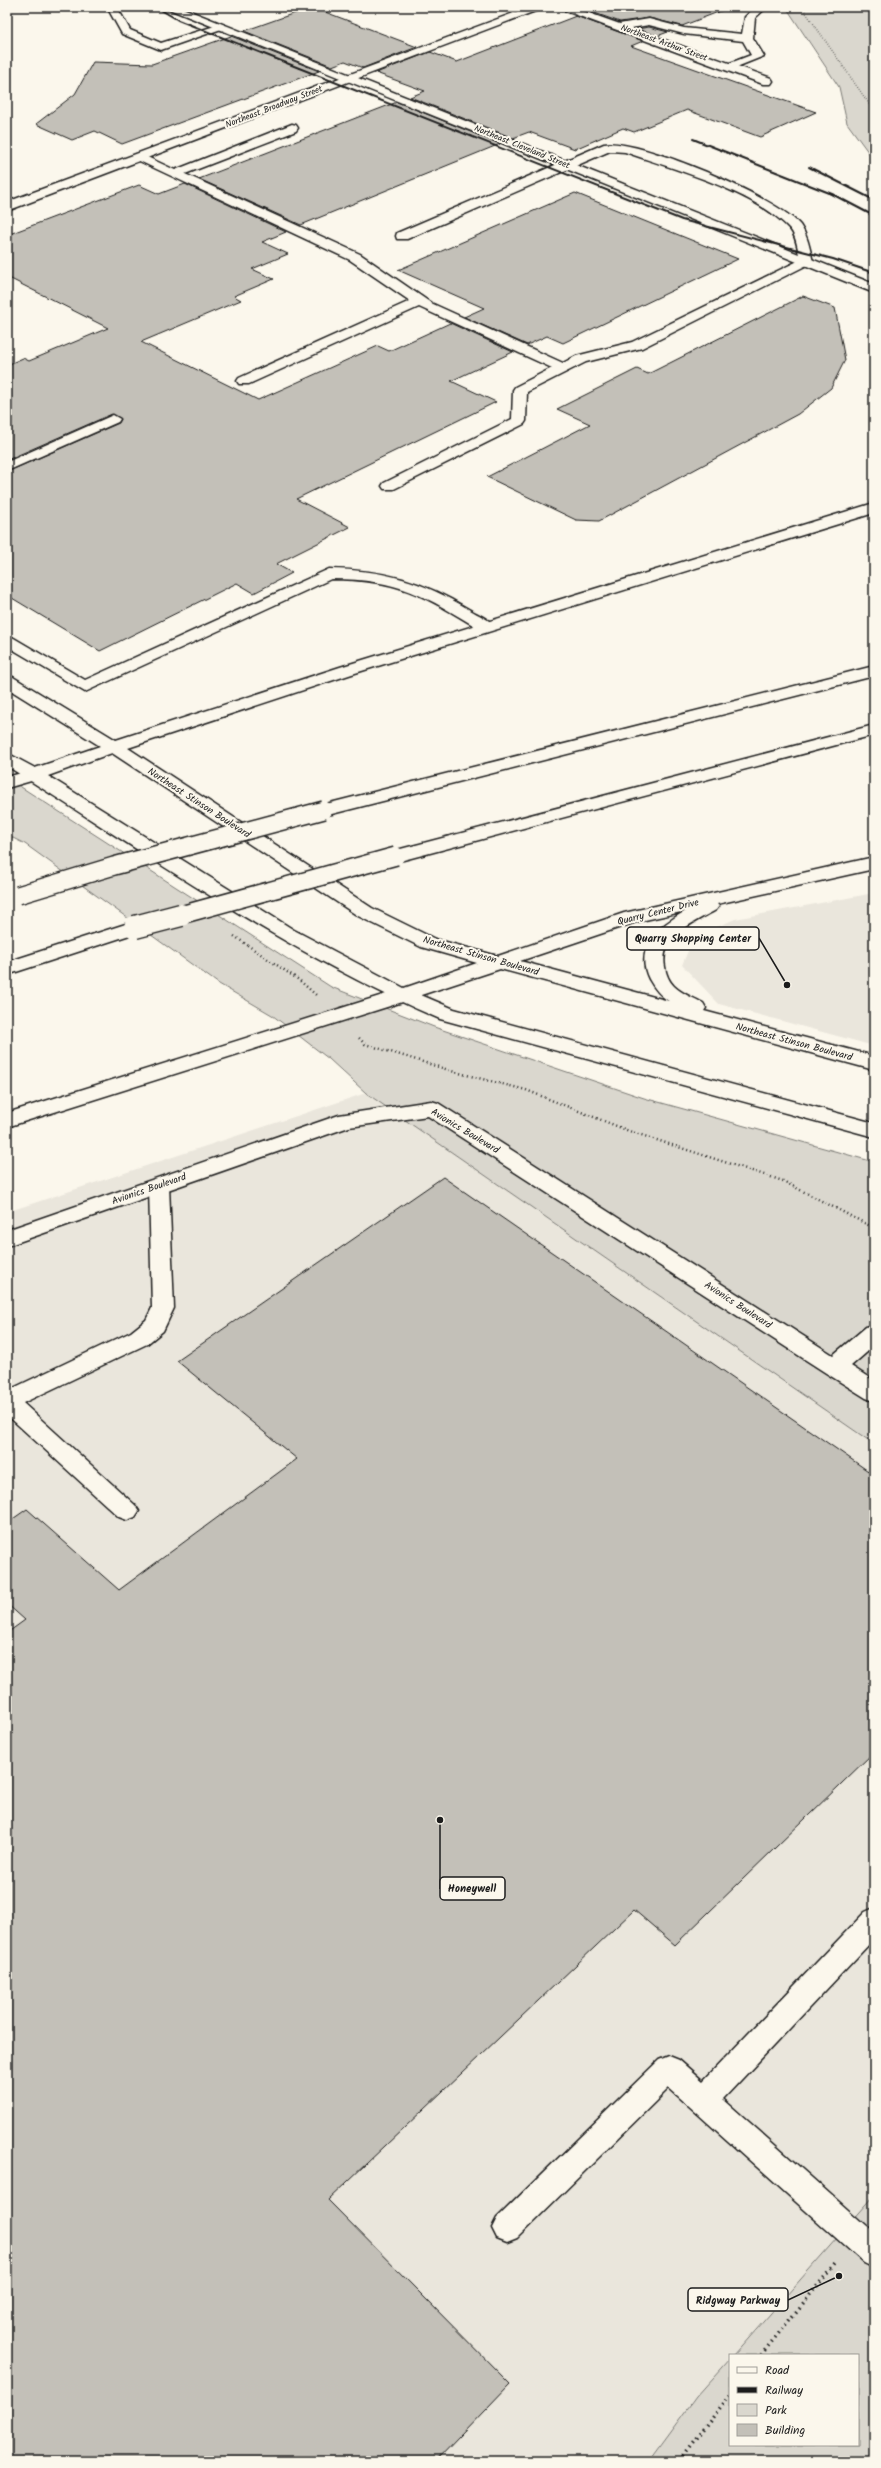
<svg xmlns="http://www.w3.org/2000/svg" width="881" height="2468" font-family="Kalam,sans-serif">
	<rect width="100%" height="100%" fill="#fbf7ec"/>
	<filter id="ink" filterUnits="userSpaceOnUse"><feTurbulence type="fractalNoise" baseFrequency=".025" numOctaves="2"/><feDisplacementMap in="SourceGraphic" scale="8" xChannelSelector="R" yChannelSelector="G"/><feConvolveMatrix kernelMatrix="1 2 1 2 8 2 1 2 1" color-interpolation-filters="sRGB"/></filter>
	<g filter="url(#ink)">
		<!-- built -->
		<g fill="#eae6dc">
			<path d="M874,893v153l-155,-42 -37,-39 12,-28 41,-18z"/>
			<path d="M366,1093l508,351v752l-140,159h-4v4l-34,38 -47,64h-642v-1249z"/>
		</g>
		<!-- green -->
		<g fill="#dad7ce" stroke="#7b7a75">
			<path d="M786,7h88v153l-27,-37 -8,-36z"/>
			<path d="M7,778l324,209 103,40 210,71 230,64v282l-508,-351 -37,-34 -57,-44 -53,-31 -194,-140 -18,-9z"/>
			<path d="M874,2196v265h-225l47,-64 34,-38v86h128v-90h-124z"/>
		</g>
		<!-- building -->
		<g fill="#c3c0b8" stroke="#1c1c1c">
			<path d="M312,7l105,40 -54,21 -18,-7 -13,5 -88,-35z"/>
			<path d="M601,7h124l1,2 -44,17 -33,-8 -29,4 -31,-11z"/>
			<path d="M576,16l67,25 -12,5 185,66 -56,25 -73,-27 -53,22 -11,-4 -48,21 -46,-17 -16,6 -103,-41 15,-6 -49,-18 54,-21 27,10z"/>
			<path d="M649,27l19,5 -11,4 -20,-7z"/>
			<path d="M231,36l88,35 -197,73 -27,-13 -23,9 -36,-16 39,-30 18,-32 59,2z"/>
			<path d="M397,102l103,42 -199,81 -102,-46z"/>
			<path d="M185,184l101,48 -24,10 26,12 -36,15 22,10 -40,17 7,4 -100,42 117,58 120,-54 11,5 61,-28 63,29 -62,29 45,21 -200,97 54,28 -74,37 16,9 -38,20 -17,-10 -137,68 -93,-56v-123l112,-49 2,-4 -9,-5 -105,46v-95l16,-7 6,3 79,-33 -101,-51v-42l132,-50 20,9z"/>
			<path d="M575,193l163,66 -175,84 -16,-7 -20,9 -63,-28 20,-9 -86,-38z"/>
			<path d="M803,296l32,12 10,52 -14,28 -33,26 -199,107 -23,-1 -89,-43 103,-53 -33,-15 80,-40 11,5z"/>
			<path d="M443,1177l431,298v277l-199,193 -41,-35 -306,290 182,184 -74,77h-429v-828l18,-13 -18,-16v-81l20,-14 92,81 178,-131 -120,-98z"/>
		</g>
		<g fill="none" stroke-linecap="round" stroke-linejoin="round">
			<defs>
				<g id="lane">
					<path d="M107,7h10l13,23 31,13 60,-19 6,3 -66,23 -39,-16z"/>
					<path d="M755,7h12l-12,11 -2,20 11,18 -35,14 -4,-1v-4l26,-10 -8,-14 -59,-7 -35,-9 -30,5 -6,-3 6,-3 30,-5 35,9 58,6 3,-17z"/>
					<path d="M292,124l4,1 2,3 -2,3 -111,43 175,80 71,49 132,60 13,-7 56,-14 168,-82c-2,-9 -3,-23 -10,-31 -35,-38 -117,-60 -165,-77l-15,-1 -203,88h-10l-1,-3 1,-3 207,-89c32,-7 174,54 196,81 8,11 10,25 13,37l-171,86 -56,14 -59,30 -1,29 -2,3 -130,65h-10l-2,-3 2,-3 128,-64 1,-29 2,-3 37,-19 -133,-61 -170,77h-10l-2,-3 2,-3 171,-77 -60,-41 -217,-102 2,-3h8l32,15z"/>
					<path d="M113,415l7,4 -2,3 -111,49v-9z"/>
					<path d="M329,569c56,1 93,12 141,41 8,5 20,9 25,17l-8,5 -6,-2c-56,-34 -81,-51 -150,-51l-246,113 -78,-46v-12l78,46z"/>
					<path d="M159,1179l7,2 3,5 5,122 -11,23 -16,13 -124,59 112,102 4,6 -4,6 -8,3 -8,-3 -112,-102v-24l124,-59 15,-12 6,-12 -3,-122 3,-5z"/>
					<path d="M874,1908v31l-151,160 151,134v35l-10,-5 -195,-175 -152,150 -10,4 -10,-4 -5,-10 5,-10 162,-158 10,-4 10,4 24,21 162,-169z"/>
				</g>
				<g id="street">
					<path d="M164,7h16l694,277v9z"/>
					<path d="M555,7h17l199,71 2,3 -2,3h-8z"/>
					<path d="M431,1101l7,2 395,252 33,-28 8,-2v21l-23,20 23,15v20l-8,-3 -40,-25 -398,-257 -79,11 -342,119v-16l332,-115z"/>
				</g>
				<g id="secondary">
					<path d="M530,7h16l-539,204v-9z"/>
					<path d="M874,503v10l-522,161 -224,74 244,160 63,31 63,17 126,-43 250,-56v12l-157,35 2,2 -3,4c-23,13 -57,26 -51,57 1,7 4,14 9,19 8,8 20,12 29,17l3,5 -2,3 170,45v14l-374,-101 -79,26 33,14 420,114v14l-434,-118c-154,-66 -293,-165 -433,-253v-13l28,15 65,-22 -93,-58v-12l6,1 103,63 224,-73zM112,753l246,163 63,31 56,16 -73,25 -110,-58 -246,-154zM686,911c-25,13 -53,36 -37,68 5,9 11,17 20,22l-149,-40 116,-39z"/>
				</g>
				<g id="highway">
					<path d="M874,666v10l-550,140 -6,-2 -3,-4 3,-4z"/>
					<path d="M874,725v10l-478,127 -7,-2 -2,-4 2,-4z"/>
					<path d="M32,770l6,1 3,4 -3,4 -31,9v-11z"/>
					<path d="M135,921l7,2 3,4 -3,4 -135,44v-13z"/>
					<path d="M402,989l7,1 3,5 -3,5 -402,127v-14z"/>
				</g>
			</defs>
			<!-- lane casing -->
			<use href="#lane" stroke="#1c1c1c" stroke-width="3"/>
			<!-- street casing -->
			<use href="#street" stroke="#1c1c1c" stroke-width="3"/>
			<!-- secondary casing -->
			<use href="#secondary" stroke="#1c1c1c" stroke-width="3"/>
			<!-- highway casing -->
			<use href="#highway" stroke="#1c1c1c" stroke-width="3"/>
			<!-- path-far2 -->
			<path stroke="#1c1c1c" stroke-width="1.5" stroke-dasharray="0.5 2" stroke-linecap="butt" d="M802,7l72,104"/>
			<!-- path-far1 -->
			<g stroke="#1c1c1c" stroke-width="2.5" stroke-dasharray="1 3" stroke-linecap="butt">
				<path d="M234,936l65,44 17,15"/>
				<path d="M359,1038l6,6 90,28 71,18 103,41 154,50 91,47"/>
			</g>
			<!-- path -->
			<g stroke="#1c1c1c" stroke-width="3.5" stroke-dasharray="1.5 4" stroke-linecap="butt">
				<path d="M761,2355l74,-91"/>
				<path d="M679,2461l51,-66"/>
			</g>
			<!-- lane -->
			<use href="#lane" fill="#fbf7ec" fill-rule="evenodd"/>
			<!-- street -->
			<use href="#street" fill="#fbf7ec" fill-rule="evenodd"/>
			<!-- secondary -->
			<use href="#secondary" fill="#fbf7ec" fill-rule="evenodd"/>
			<!-- highway -->
			<use href="#highway" fill="#fbf7ec" fill-rule="evenodd"/>
			<!-- rail -->
			<g stroke="#1c1c1c" stroke-width="2">
				<path d="M156,7l22,13 504,200 151,39 41,14"/>
				<path d="M693,139l139,55 42,22"/>
				<path d="M809,167l65,33"/>
			</g>
			<defs>
				<g id="highway-bridge-far1">
					<path d="M18,895l96,-29 210,-56"/>
					<path d="M177,916l219,-60"/>
				</g>
				<path id="highway-bridge" d="M135,927l46,-12"/>
			</defs>
			<!-- highway-bridge-far1 casing -->
			<use href="#highway-bridge-far1" stroke="#1c1c1c" stroke-width="20" stroke-linecap="butt"/>
			<!-- highway-bridge casing -->
			<use href="#highway-bridge" stroke="#1c1c1c" stroke-width="25" stroke-linecap="butt"/>
			<!-- highway-bridge-far1 -->
			<use href="#highway-bridge-far1" stroke="#fbf7ec" stroke-width="17"/>
			<!-- highway-bridge -->
			<use href="#highway-bridge" stroke="#fbf7ec" stroke-width="22"/>
		</g>
	</g>
	<g text-anchor="middle" dominant-baseline="central" stroke-width="4" stroke-linejoin="round" paint-order="stroke">
		<!-- far-street labels -->
		<g font-size="9" fill="#1c1c1c" stroke="#fbf7ec">
			<text transform="translate(664 43) rotate(20)">Northeast Arthur Street</text>
			<text transform="translate(274 107) rotate(-21)">Northeast Broadway Street</text>
			<text transform="translate(522 147) rotate(22)">Northeast Cleveland Street</text>
		</g>
		<!-- street labels -->
		<g font-size="10" fill="#1c1c1c" stroke="#fbf7ec">
			<text transform="translate(199 803) rotate(33)">Northeast Stinson Boulevard</text>
			<text transform="translate(658 912) rotate(-14)">Quarry Center Drive</text>
			<text transform="translate(481 956) rotate(16)">Northeast Stinson Boulevard</text>
			<text transform="translate(794 1042) rotate(15)">Northeast Stinson Boulevard</text>
			<text transform="translate(465 1131) rotate(31)">Avionics Boulevard</text>
			<text transform="translate(149 1189) rotate(-19)">Avionics Boulevard</text>
			<text transform="translate(738 1305) rotate(33)">Avionics Boulevard</text>
		</g>
	</g>
	<!-- callouts -->
	<path fill="none" stroke="#1c1c1c" stroke-width="1.5" d="M787 985L759 938M440 1820L440 1889M839 2276L788 2300"/>
	<g fill="#1c1c1c" stroke="#fbf7ec" stroke-width="1.5">
		<circle cx="787" cy="985" r="4"/>
		<circle cx="440" cy="1820" r="4"/>
		<circle cx="839" cy="2276" r="4"/>
	</g>
	<g fill="#fbf7ec" stroke="#1c1c1c" stroke-width="1.5">
		<rect x="627" y="927" width="132" height="23" rx="4"/>
		<rect x="440" y="1877" width="65" height="23" rx="4"/>
		<rect x="688" y="2288" width="100" height="23" rx="4"/>
	</g>
	<g font-size="11" text-anchor="middle" font-weight="bold" fill="#1c1c1c">
		<text x="693" y="942">Quarry Shopping Center</text>
		<text x="472" y="1892">Honeywell</text>
		<text x="738" y="2304">Ridgway Parkway</text>
	</g>
	<!-- margin -->
	<rect width="881" height="2468" fill="none" stroke="#fbf7ec" stroke-width="24"/>
	<rect x="12" y="12" width="857" height="2444" fill="none" stroke="#1c1c1c" stroke-width="1.5" filter="url(#ink)"/>
	<!-- legend -->
	<rect x="729" y="2354" width="130" height="92" fill="#fbf7ec" stroke="#a29f99"/>
	<rect x="737" y="2367" width="20" height="6" fill="#fbf7ec" stroke="#a29f99"/>
	<text x="765" y="2374" font-size="12" fill="#1c1c1c">Road</text>
	<rect x="737" y="2387" width="20" height="6" fill="#1c1c1c" stroke="#a29f99"/>
	<text x="765" y="2394" font-size="12" fill="#1c1c1c">Railway</text>
	<rect x="737" y="2404" width="20" height="12" fill="#dad7ce" stroke="#a29f99"/>
	<text x="765" y="2414" font-size="12" fill="#1c1c1c">Park</text>
	<rect x="737" y="2424" width="20" height="12" fill="#c3c0b8" stroke="#a29f99"/>
	<text x="765" y="2434" font-size="12" fill="#1c1c1c">Building</text>
</svg>
